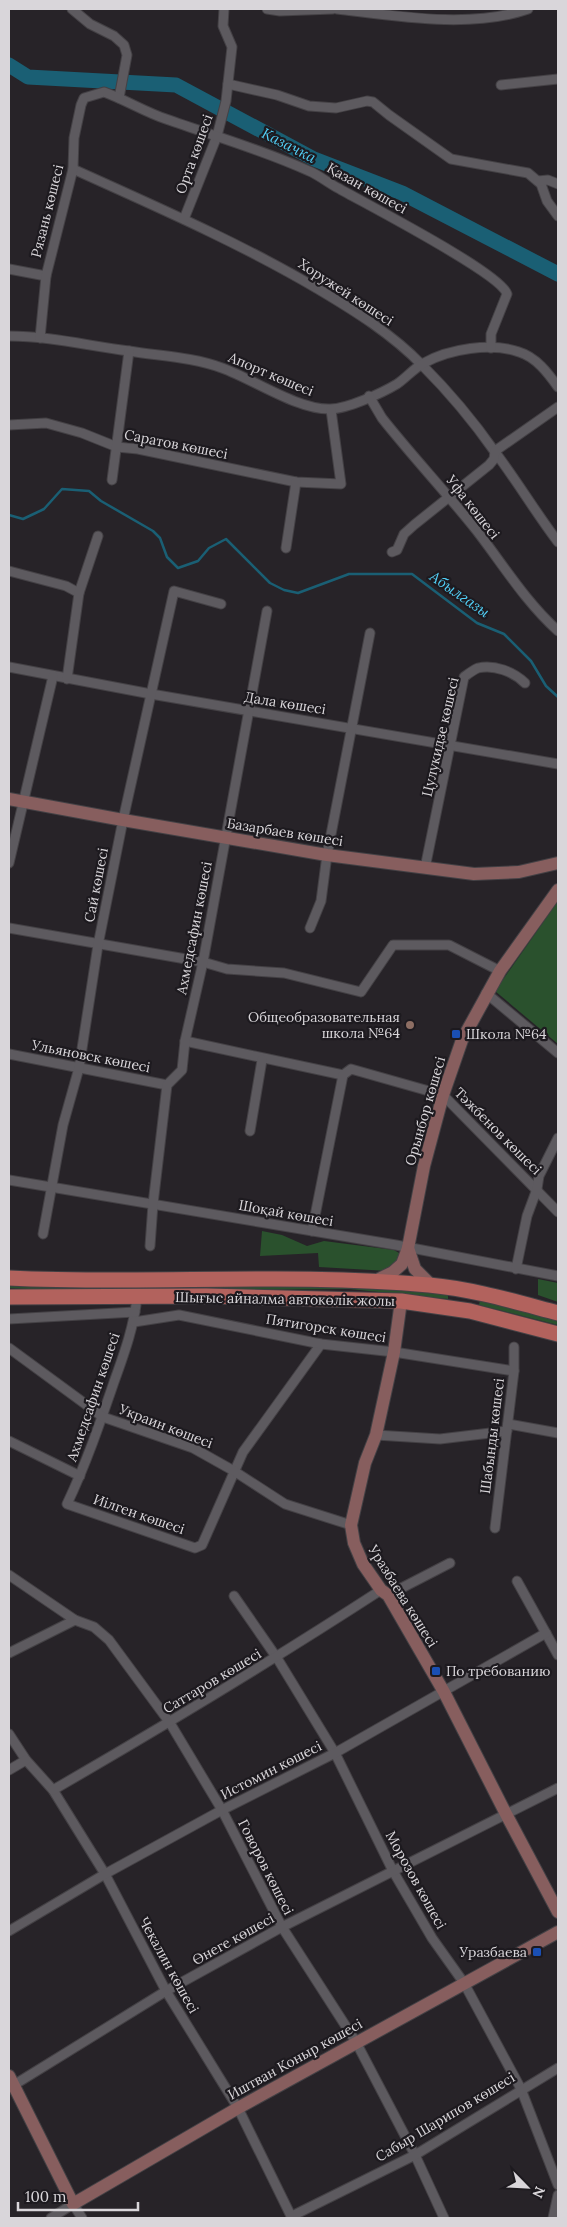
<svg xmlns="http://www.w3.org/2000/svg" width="567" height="2227" font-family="Lora,serif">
	<rect width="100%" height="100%" fill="#272328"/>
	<!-- green -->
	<g fill="#2a512d">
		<path d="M558,901v143l-63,-53z"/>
		<path d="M262,1231l20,4 25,11 17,-5 70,9 5,3v7l-11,11 -69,-4 -1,-14 -58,3z"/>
		<path d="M538,1279l20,4v19l-20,-7z"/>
		<path d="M9,1283l301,1 138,10v5l-99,-10 -282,2 -58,-3z"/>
		<path d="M480,1300l78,20v5l-79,-20z"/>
	</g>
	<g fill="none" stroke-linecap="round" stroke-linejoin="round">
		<!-- stream -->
		<path stroke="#1a5f74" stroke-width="2.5" d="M9,515l14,4 21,-10 18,-20 27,2 12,10 52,30 7,7 7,19 11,11 20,-7 11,-13 17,-9 44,44 14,7 14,3 51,-19h63l65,49 27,11 27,27 15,25 12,11"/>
		<!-- river -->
		<path stroke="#1a5f74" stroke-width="15" d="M9,65l19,12 148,8 138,74 88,34 156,81"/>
		<defs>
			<g id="street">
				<path d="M72,9l18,15 24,12 10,9 3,10 -8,43"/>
				<path d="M267,9l13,2 53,-2"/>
				<path d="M337,9c59,7 134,20 191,0"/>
				<path d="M228,84l49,11 32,11 27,2 31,-7 6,1 16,13 62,44 77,14 13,11 6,17 11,15"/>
				<path d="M501,85l57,-6"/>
				<path d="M73,169c84,38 167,74 245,120 37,22 74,45 104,76 26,26 52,57 73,87 22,29 41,61 63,90"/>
				<path d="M538,181l10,-1 10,4"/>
				<path d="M184,219l33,-83 9,-35 6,-54 -9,-21 1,-17"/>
				<path d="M9,269l37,7"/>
				<path d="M9,336c40,0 80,10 120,15 30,5 64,6 93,17 31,11 76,42 108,41 17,0 52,-16 67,-25 9,-6 17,-16 27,-21 25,-14 67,-21 95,-11 17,5 29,21 39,35"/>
				<path d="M40,338l6,-62 27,-107 1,-31 7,-33 3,-7 20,-6c22,8 41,20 62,27 48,17 97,31 143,52 10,4 19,12 29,17 26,15 163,85 169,106l-16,40v14"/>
				<path d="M369,396l13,22c30,38 64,74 95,113 27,35 48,70 81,100"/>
				<path d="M9,425l37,-2 36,10 35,14 21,2 158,33 45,2 -10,-74"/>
				<path d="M112,480l17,-129"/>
				<path d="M286,548l10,-66"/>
				<path d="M392,552l5,-2 7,-16 10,-9 75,-60 5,-6 1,-8 63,-44"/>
				<path d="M9,571l57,15 13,7"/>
				<path d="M9,667l142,27 407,70"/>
				<path d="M67,679l12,-86 19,-57"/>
				<path d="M9,863l44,-187"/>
				<path d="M425,868l39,-191c4,-3 9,-7 14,-9 16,-4 36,4 47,15"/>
				<path d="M9,928l194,34 24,7 57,4 77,19 32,-47h56l51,26"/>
				<path d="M310,928l11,-27 6,-46 43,-222"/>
				<path d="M486,993l72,60"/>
				<path d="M185,1041l158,34"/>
				<path d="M9,1054l158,31"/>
				<path d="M250,1131l12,-71"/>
				<path d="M9,1180l387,65 162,31"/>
				<path d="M312,1231l31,-156 8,-6 92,26 115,117"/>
				<path d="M43,1234l20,-109 16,-57 19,-123 25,-125 51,-229 47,13"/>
				<path d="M150,1246l3,-42 14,-119 15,-15 3,-29 18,-79 64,-351"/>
				<path d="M516,1269l11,-53 10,-27 2,-13 19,-38"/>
				<path d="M137,1297c-3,30 -13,57 -23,85 -14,41 -28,82 -47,122l128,44 7,-3 41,-93 78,-108"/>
				<path d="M9,1319l126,-7"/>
				<path d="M134,1322l45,-7 142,29 73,8 120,19"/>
				<path d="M9,1348l94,69 90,31 41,23 51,33 66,21"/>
				<path d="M508,1424l50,9"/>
				<path d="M376,1435l64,4 67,-8"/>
				<path d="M9,1441l71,35"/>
				<path d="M495,1528l19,-157v-24"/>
				<path d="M9,1575l66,45 19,7 15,13 61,83 52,87 60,117 74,115 59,113 29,63"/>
				<path d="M517,1581l41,74"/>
				<path d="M388,1595l62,-32"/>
				<path d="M234,1596l43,62 58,95 58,118 39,67 32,45 57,106 37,96"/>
				<path d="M9,1653l66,-33"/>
				<path d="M9,1734l17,26 27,30 52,84 61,117 72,117 54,110"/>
				<path d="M9,1770l17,-10"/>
				<path d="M53,1790c111,-64 220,-130 328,-200"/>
				<path d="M9,1931l96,-57 117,-64 113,-57 211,-120"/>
				<path d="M9,2088l157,-97 116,-64 276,-139"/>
				<path d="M292,2216l123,-61 143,-87"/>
				<path d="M51,2218l22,-14 9,14"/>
				<path d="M553,2218l5,-23"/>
			</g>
			<g id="secondary">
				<path d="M9,799l114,21 204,35 147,19 45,-2 39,-9"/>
				<path d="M408,1248l7,21 16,16"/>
				<path d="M375,1281l18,-9 9,-8 6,-16 16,-82 19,-71 19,-55 38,-69 58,-81"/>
				<path d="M401,1301l-7,51 -18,83 -11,28 -14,62 3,18 9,21 18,26 7,5 56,97 62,122 52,98"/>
				<path d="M9,2076l64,128 165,-96 320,-176"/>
			</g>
			<g id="primary">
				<path d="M9,1278c140,7 280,-6 420,7 44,4 87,17 129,28"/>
				<path d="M9,1297l197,-1 195,5 69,10 88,23"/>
			</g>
		</defs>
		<!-- street casing -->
		<use href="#street" stroke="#444145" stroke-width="11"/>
		<!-- secondary casing -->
		<use href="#secondary" stroke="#444145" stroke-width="14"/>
		<!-- primary casing -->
		<use href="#primary" stroke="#444145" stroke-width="17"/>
		<!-- street -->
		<use href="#street" stroke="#5d5a5f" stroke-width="9"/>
		<!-- secondary -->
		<use href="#secondary" stroke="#875e5e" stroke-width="12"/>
		<!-- primary -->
		<use href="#primary" stroke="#b2625d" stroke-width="15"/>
	</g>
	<!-- markers -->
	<circle fill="#8d6e63" stroke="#1d1a1f" stroke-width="2" cx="410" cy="1025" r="5"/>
	<g fill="#1a4fb4" stroke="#1d1a1f" stroke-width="2">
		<rect x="451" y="1029" width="10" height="10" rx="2.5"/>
		<rect x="431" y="1666" width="10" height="10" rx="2.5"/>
		<rect x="532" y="1947" width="10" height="10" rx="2.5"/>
	</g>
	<g text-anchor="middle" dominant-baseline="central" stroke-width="4.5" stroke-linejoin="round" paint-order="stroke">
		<!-- street labels -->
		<g font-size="14" fill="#d9d6da" stroke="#1d1a1f">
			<text transform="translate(194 154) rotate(-70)">Орта көшесі</text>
			<text transform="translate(367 188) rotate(29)">Қазан көшесі</text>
			<text transform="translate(47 211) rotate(-76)">Рязань көшесі</text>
			<text transform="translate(346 292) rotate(33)">Хоружей көшесі</text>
			<text transform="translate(271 374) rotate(23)">Апорт көшесі</text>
			<text transform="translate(176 444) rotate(11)">Саратов көшесі</text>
			<text transform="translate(473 507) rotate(52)">Уфа көшесі</text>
			<text transform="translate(285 703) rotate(9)">Дала көшесі</text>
			<text transform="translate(440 737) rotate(-77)">Цулукидзе көшесі</text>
			<text transform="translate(285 832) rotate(9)">Базарбаев көшесі</text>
			<text transform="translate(96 885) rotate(-79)">Сай көшесі</text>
			<text transform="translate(194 928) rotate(-79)">Ахмедсафин көшесі</text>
			<text transform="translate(91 1056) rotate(11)">Ульяновск көшесі</text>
			<text transform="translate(425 1111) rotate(-74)">Орынбор көшесі</text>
			<text transform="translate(498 1131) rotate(45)">Тәжбенов көшесі</text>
			<text transform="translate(286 1213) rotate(10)">Шоқай көшесі</text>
			<text transform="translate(285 1299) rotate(1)">Шығыс айналма автокөлік жолы</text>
			<text transform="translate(326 1328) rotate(9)">Пятигорск көшесі</text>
			<text transform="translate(93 1397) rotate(-71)">Ахмедсафин көшесі</text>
			<text transform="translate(166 1426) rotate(21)">Украин көшесі</text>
			<text transform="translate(492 1436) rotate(-83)">Шабынды көшесі</text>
			<text transform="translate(139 1514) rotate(19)">Иілген көшесі</text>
			<text transform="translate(403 1596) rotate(58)">Уразбаева көшесі</text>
			<text transform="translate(212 1681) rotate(-31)">Саттаров көшесі</text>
			<text transform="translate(271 1770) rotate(-27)">Истомин көшесі</text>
			<text transform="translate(266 1867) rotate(63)">Говоров көшесі</text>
			<text transform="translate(416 1880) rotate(61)">Морозов көшесі</text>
			<text transform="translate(233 1939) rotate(-29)">Өнеге көшесі</text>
			<text transform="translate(169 1965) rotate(61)">Чекалин көшесі</text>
			<text transform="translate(295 2059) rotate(-29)">Иштван Коныр көшесі</text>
			<text transform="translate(445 2117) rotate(-31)">Сабыр Шарипов көшесі</text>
		</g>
		<!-- poi labels -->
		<g font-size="14" fill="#d9d6da" stroke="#1d1a1f" text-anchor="end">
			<text x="400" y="1017">Общеобразовательная<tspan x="400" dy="16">школа №64</tspan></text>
			<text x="466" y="1034" text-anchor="start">Школа №64</text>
			<text x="446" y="1671" text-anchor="start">По требованию</text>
			<text x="527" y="1952">Уразбаева</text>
		</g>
		<!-- water labels -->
		<g font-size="15" font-style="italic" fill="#52d0f7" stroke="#1d1a1f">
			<text transform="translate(289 145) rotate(27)">Казачка</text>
			<text transform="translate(460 594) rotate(35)">Абылгазы</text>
		</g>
	</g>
	<!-- border -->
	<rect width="567" height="2227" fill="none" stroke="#d9d6da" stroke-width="20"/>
	<!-- north arrow -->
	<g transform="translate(527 2187) rotate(114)" stroke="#1d1a1f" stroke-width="4" paint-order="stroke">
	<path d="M0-4L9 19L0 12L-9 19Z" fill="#d9d6da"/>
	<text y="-8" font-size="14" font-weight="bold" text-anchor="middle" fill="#d9d6da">N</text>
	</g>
	<!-- scale -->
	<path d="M18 2202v8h120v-8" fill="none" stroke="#d9d6da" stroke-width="2.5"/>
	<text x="25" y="2202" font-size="15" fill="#d9d6da" stroke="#1d1a1f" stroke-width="4" paint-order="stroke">100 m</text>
</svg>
